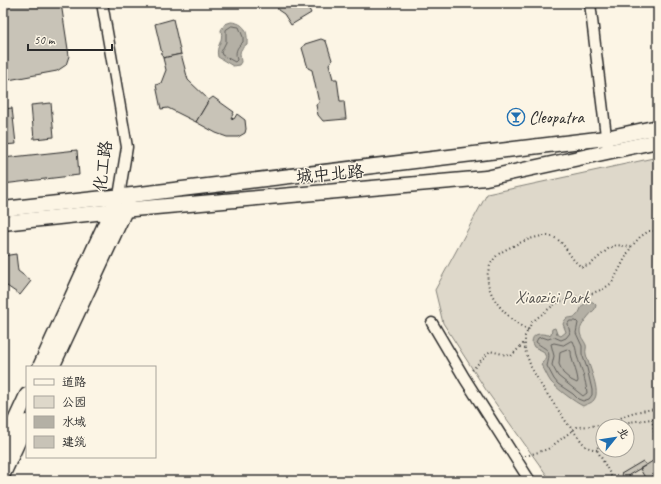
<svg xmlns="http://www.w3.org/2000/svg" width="661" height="484" font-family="Caveat,'LXGW WenKai TC',sans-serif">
	<rect width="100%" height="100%" fill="#fcf5e5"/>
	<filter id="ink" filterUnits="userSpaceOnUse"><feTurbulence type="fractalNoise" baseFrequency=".025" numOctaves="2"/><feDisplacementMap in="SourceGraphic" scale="8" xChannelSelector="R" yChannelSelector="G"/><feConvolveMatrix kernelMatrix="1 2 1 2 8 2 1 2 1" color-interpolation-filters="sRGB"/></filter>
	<g filter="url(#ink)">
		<!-- green -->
		<path fill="#ded8ca" stroke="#84827a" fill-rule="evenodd" d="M658,157v324h-107l-65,-91 -43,-67 -8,-33 52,-96zM603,426h24v24h-24z"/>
		<!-- water -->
		<g fill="#b4b0a5" stroke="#7d7b74">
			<path d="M231,22c14,1 17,10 16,22 -9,7 -7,8 -6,18l-2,3 -6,1 -15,-9c-3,-12 6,-14 3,-27l4,-6z"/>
			<path d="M589,301l4,1 3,3 -1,4c-4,4 -15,16 -15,22 0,6 4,9 6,14 1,2 -1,6 0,9 2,10 14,35 9,44 -3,6 -7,5 -12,8 -7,-3 -27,-18 -32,-24 -4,-5 -5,-11 -10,-17l5,-8 -3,-6 -9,-4 -2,-4c0,-10 8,-10 16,-8l3,-1 1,-5 3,-1 2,6 4,2 5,-4 -3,-8c4,-10 7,-4 13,-8 4,-2 4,-8 7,-11 2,-1 4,-2 6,-4z"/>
		</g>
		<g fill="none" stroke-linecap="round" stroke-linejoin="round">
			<!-- shore -->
			<g stroke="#62605c" stroke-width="1">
				<path d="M232,26l7,1 4,10v5c-7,6 -8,10 -6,18l-2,2 -13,-7 -1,-3 5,-10v-12z"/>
				<path d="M570,321h6l2,2 -2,10 6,13v8l5,14 5,22v5l-3,4 -6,2 -5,-2 -5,-5 -15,-10 -4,-5 -7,-13c5,-19 -1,-15 -11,-24l2,-4 4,-1 6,2 6,-2 7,3 5,-2 4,-5 -2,-9z"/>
				<path d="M571,341h2c3,7 3,9 4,15 4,12 9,24 10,37l-4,3 -25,-20 -6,-11 2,-9 -3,-12 3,-1 9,2z"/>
				<path d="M568,349l3,2c0,10 6,19 7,30l-1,2 -6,-3 -8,-7 -4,-9 1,-12z"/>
			</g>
		</g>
		<!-- building -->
		<g fill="#c8c3b7" stroke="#2b2b2b">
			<path d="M3,3h58l8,53 -3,9 -9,6 -54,10z"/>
			<path d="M277,3h29l5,10 -20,12 -7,-11 -6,-4z"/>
			<path d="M173,19l8,35 -18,4 -8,-34z"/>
			<path d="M321,39l5,2 6,19 -3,4 4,15h4l3,22h4l2,18 -23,2 -5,-6 -2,-10 3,-2 -7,-33 -4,-2 -6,-20 3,-4z"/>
			<path d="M181,54l7,26 21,20 -13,22 -28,-14 -7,1 -5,-24 5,-2 5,-13 -3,-12z"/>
			<path d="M213,97l21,15 -3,6 3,1 3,-5 8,6 1,9 -1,4 -7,4h-11l-11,-4 -20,-11 13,-22z"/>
			<path d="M51,103l3,34 -20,2 -3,-34z"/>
			<path d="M12,108l4,36 -13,1v-36z"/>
			<path d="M77,150l2,25 -76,9v-26z"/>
			<path d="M16,254l2,17 13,10 -11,14 -13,-9h-4v-30z"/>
			<path d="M656,459l2,3v19h-11l-7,-12z"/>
			<path d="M643,461l3,4 -17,10 3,6h-7l-4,-7z"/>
		</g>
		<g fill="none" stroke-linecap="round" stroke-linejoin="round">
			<defs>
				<g id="street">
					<path d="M102,3l25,144 -8,49"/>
					<path d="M590,3l17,141"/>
					<path d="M432,323l33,56 65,102"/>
				</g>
				<g id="secondary">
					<path d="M3,209l129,-14 474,-57 52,-11"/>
					<path d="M3,223l130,-14 353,-31 172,-37"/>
					<path d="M40,367l74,-162"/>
					<path d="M52,367l76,-163"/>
					<path d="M3,447l24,-52"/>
					<path d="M3,474l24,-52"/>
				</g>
			</defs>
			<!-- street casing -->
			<use href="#street" stroke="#2b2b2b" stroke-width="13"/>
			<!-- secondary casing -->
			<use href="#secondary" stroke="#2b2b2b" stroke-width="17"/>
			<!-- path -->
			<g stroke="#2b2b2b" stroke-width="2" stroke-dasharray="1 3" stroke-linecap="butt">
				<path d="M528,330c-23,-12 -54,-45 -34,-71 5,-7 15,-11 23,-15 9,-4 22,-9 32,-8 17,3 19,23 33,31l9,-3 17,-15 8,-4 15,2"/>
				<path d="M472,370l18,-19 21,5 13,-13"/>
				<path d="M612,426c13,-15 27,-15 46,-17"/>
				<path d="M658,426v2"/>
				<path d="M603,436l-4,7 -2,7 17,31"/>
				<path d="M597,450l-11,-3 -19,-24 -26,-38 -10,-18 -6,-17v-14l7,-14 23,-18 17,-7 16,-2 15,-6 9,-6 19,-36 9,-10 9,-6h9"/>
				<path d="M525,455h4l19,-6 29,-22 37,-3 38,-5 3,19 3,1"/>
			</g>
			<!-- street -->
			<use href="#street" stroke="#fcf5e5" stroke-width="10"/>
			<!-- secondary -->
			<use href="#secondary" stroke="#fcf5e5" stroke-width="14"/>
		</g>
	</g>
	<!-- icons -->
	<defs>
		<symbol id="bar-ring" viewBox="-11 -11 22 22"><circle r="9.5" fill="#fcf5e5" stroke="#1f6fb2" stroke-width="1.5"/><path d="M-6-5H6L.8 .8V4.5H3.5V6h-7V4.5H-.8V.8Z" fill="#1f6fb2"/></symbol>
	</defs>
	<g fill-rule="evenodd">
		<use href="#bar-ring" x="506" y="107" width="20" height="20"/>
	</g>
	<g text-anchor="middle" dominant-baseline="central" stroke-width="3" stroke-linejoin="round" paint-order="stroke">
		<!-- poi labels -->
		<g font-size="17" fill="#2b2b2b" stroke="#fcf5e5" text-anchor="start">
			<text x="529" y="117">Cleopatra</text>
		</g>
		<!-- street labels -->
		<g font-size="17" fill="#2b2b2b" stroke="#fcf5e5">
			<text transform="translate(103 166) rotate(-83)">化工路</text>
			<text transform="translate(330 174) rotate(-5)">城中北路</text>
		</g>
		<!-- park labels -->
		<g font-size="17" fill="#585653" stroke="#fcf5e5">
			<text x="552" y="297">Xiaozici Park</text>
		</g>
	</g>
	<!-- margin -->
	<rect width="661" height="484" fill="none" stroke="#fcf5e5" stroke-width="16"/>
	<rect x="8" y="8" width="645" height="468" fill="none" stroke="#2b2b2b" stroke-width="1.5" filter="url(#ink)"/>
	<!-- legend -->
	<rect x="26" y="366" width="130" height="92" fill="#fcf5e5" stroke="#a8a49b"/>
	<rect x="34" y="379" width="20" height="6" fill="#fcf5e5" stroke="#a8a49b"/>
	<text x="62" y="386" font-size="12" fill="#2b2b2b">道路</text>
	<rect x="34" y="396" width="20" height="12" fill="#ded8ca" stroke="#a8a49b"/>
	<text x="62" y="406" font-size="12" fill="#2b2b2b">公园</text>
	<rect x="34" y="416" width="20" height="12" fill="#b4b0a5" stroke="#a8a49b"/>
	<text x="62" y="426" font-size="12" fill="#2b2b2b">水域</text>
	<rect x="34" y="436" width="20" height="12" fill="#c8c3b7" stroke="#a8a49b"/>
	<text x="62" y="446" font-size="12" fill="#2b2b2b">建筑</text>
	<!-- north arrow -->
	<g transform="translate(615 438) rotate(60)"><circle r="19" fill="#fcf5e5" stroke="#a8a49b"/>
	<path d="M0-3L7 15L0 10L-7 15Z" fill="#1f6fb2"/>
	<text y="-6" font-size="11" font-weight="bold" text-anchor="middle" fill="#2b2b2b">北</text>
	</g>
	<!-- scale -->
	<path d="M28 44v6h84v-6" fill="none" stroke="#2b2b2b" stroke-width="2"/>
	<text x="34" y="44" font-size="12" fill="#2b2b2b" stroke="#fcf5e5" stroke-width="3" paint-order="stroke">50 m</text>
</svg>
